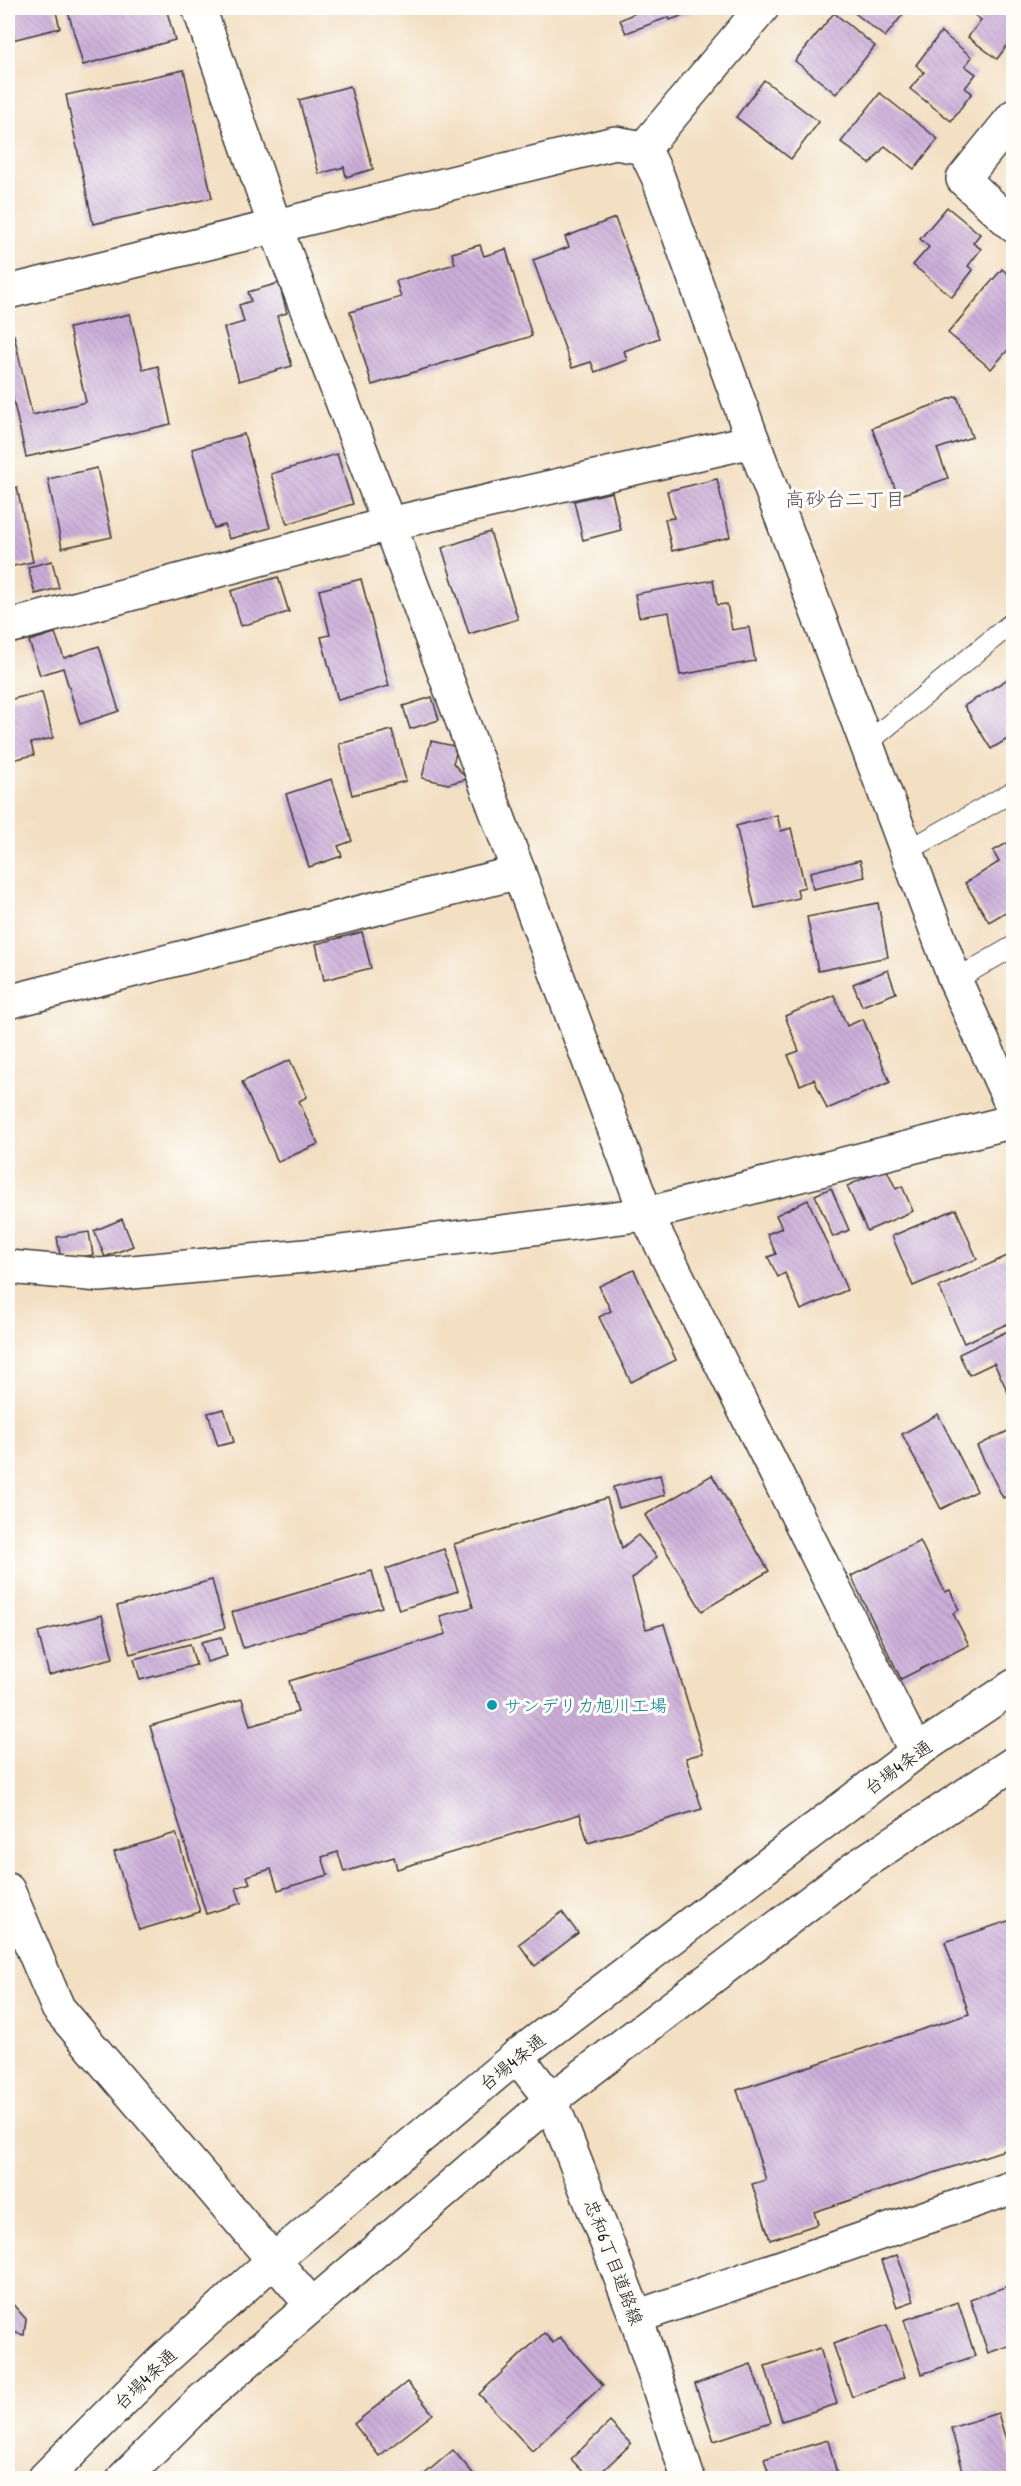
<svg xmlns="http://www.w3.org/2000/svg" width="1021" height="2486" font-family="'Patrick Hand','Klee One',sans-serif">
	<defs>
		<pattern id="building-back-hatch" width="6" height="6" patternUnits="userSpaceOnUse" patternTransform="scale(1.5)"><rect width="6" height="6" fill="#cbaed9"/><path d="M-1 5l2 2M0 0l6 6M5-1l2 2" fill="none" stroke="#ae95ba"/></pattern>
	</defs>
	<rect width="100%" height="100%" fill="#fdfcf7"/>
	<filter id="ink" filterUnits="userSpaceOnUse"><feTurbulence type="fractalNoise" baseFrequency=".0167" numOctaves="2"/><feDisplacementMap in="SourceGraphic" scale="12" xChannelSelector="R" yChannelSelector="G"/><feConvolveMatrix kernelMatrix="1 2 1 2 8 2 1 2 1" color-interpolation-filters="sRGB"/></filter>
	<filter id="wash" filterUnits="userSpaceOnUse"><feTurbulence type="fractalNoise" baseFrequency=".008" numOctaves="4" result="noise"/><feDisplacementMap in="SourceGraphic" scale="24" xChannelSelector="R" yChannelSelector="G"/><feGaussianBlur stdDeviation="1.35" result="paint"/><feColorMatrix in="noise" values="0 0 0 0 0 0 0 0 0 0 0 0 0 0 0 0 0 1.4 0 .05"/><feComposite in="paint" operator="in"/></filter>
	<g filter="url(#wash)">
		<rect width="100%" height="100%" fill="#f3dfc2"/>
		<g id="blocks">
			<!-- building -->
			<g fill="url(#building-back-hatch)">
				<path d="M8,8h47l5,20 -52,13z"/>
				<path d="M67,8h99l9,32 -92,25z"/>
				<path d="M633,8h70l-33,12 -1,-3 -43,16 -6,-13 15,-7z"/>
				<path d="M853,8h55l-23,29 -34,-27z"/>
				<path d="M967,8h47v28l-17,23 -29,-22 13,-17 -15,-11z"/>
				<path d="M834,13l41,33 -39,48 -41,-33z"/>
				<path d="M941,32l31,25 -7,9 11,8 -11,14 7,5 -21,28 -41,-32 14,-17 -8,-7z"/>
				<path d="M184,70l28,128 -119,26 -27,-129z"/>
				<path d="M764,80l55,42 -28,37 -55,-42z"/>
				<path d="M350,86l23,83 -27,8 -2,-10 -25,7 -20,-74z"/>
				<path d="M880,93l58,46 -24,30 -29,-23 -15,18 -29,-22z"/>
				<path d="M8,181l5,35 -5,1z"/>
				<path d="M947,207l33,27 -7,9 8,6 -13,17 5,4 -21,27 -39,-32 16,-18 -9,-8z"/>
				<path d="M615,218l44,120 -35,13 3,9 -32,12 -4,-10 -19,6 -39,-108 36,-13 -4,-10z"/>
				<path d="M480,245l4,11 22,-7 26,87 -160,49 -22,-73 51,-15 -5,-16 59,-17 -3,-11z"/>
				<path d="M1002,269l12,10v64l-23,26 -43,-36z"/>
				<path d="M279,283l8,30 -10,3 15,50 -53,15 -15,-53 20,-6 -5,-17 12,-4 -3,-9z"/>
				<path d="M130,314l13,56 15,-4 13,58 -145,33 -18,-80v-40l6,-2 18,80 54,-13 -17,-74z"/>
				<path d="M957,396l15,41 -35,12 11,29 -50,18 -26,-68z"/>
				<path d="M244,434l26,94 -41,11 -4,-14 -11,3 -22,-79z"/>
				<path d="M337,454l16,50 -66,20 -16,-50z"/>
				<path d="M97,468l15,69 -50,11 -14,-69z"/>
				<path d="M717,479l13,58 -58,14 -7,-32 9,-1 -7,-27z"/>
				<path d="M17,487l16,75 -25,5v-77z"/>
				<path d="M612,492l9,38 -38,10 -9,-39z"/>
				<path d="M490,532l28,87 -49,15 -27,-86z"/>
				<path d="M52,561l7,27 -24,6 -7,-27z"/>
				<path d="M278,577l11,35 -48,14 -10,-35z"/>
				<path d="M361,579l28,107 -51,14 -17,-63 9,-2 -11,-45z"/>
				<path d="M713,580l4,25 10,-1 5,26 17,-3 6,34 -75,14 -11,-63 -30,5 -4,-23z"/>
				<path d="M55,633l9,25 35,-12 20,65 -39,13 -17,-56 -23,7 -11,-34z"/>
				<path d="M1014,675v60l-23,14 -27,-43z"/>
				<path d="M42,692l11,46 -22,5 3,12 -26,6v-61z"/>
				<path d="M432,697l7,23 -29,9 -7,-23z"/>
				<path d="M392,730l14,51 -54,14 -13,-51z"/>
				<path d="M431,741l27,6 -5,16 14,16 -19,5 -26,-6z"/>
				<path d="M332,779l20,62 -14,5 4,10 -33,11 -23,-73z"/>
				<path d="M777,815l4,16 10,-3 14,59 -8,2 2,9 -44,10 -19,-82z"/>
				<path d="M1014,839v68l-25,15 -24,-39 34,-21 -6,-11z"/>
				<path d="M860,860l5,17 -52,12 -3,-17z"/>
				<path d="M878,903l10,54 -70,14 -11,-54z"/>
				<path d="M362,932l9,36 -47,12 -8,-36z"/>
				<path d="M888,970l8,23 -34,13 -9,-22z"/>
				<path d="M834,995l13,31 16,-7 27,63 -63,27 -13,-30 -14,6 -12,-30 11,-4 -14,-35z"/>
				<path d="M290,1060l17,37 -8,4 19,43 -40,18 -36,-80z"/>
				<path d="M886,1168l10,21 6,-3 11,25 -46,20 -20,-45z"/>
				<path d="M831,1188l18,42 -16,7 -18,-42z"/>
				<path d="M808,1200l39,90 -46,20 -16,-37 -7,4 -10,-20 8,-3 -9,-20 15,-6 -6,-13z"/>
				<path d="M956,1209l21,50 -64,27 -21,-50z"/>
				<path d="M122,1219l11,27 -28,11 -11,-26z"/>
				<path d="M89,1232l4,23 -32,5 -4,-23z"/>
				<path d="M1014,1253v68l-50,22 -25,-56z"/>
				<path d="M634,1270l42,90 -45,22 -32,-65 12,-6 -12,-25z"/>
				<path d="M1014,1328v77l-20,-42 -25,12 -10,-21z"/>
				<path d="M224,1409l10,33 -16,4 -10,-33z"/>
				<path d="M938,1414l39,77 -36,18 -39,-75z"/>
				<path d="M1014,1428v64l-11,6 -26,-52z"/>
				<path d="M660,1475l5,20 -46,13 -6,-21z"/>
				<path d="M712,1475l57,96 -67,40 -57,-96z"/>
				<path d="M607,1498l15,50 16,-13 19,22 -25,22 14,50 18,-5 39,129 -17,5 16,51 -114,34 -8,-29 -183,55 -3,-12 -50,15 -6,-20 -16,5 6,18 -50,15 -7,-21 -24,7 3,7 -14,5 5,15 -35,11 -56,-188 92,-27 8,27 48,-14 -9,-31 157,-47 -6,-18 33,-9 -19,-63z"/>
				<path d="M920,1541l25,51 5,-2 9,20 -6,3 16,32 -68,34 -50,-103z"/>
				<path d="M444,1549l14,42 -59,19 -13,-41z"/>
				<path d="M372,1571l10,36 -139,41 -11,-36z"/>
				<path d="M212,1580l13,48 -95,26 -13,-48z"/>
				<path d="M102,1615l11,43 -64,17 -11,-43z"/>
				<path d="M221,1637l6,19 -20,6 -6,-20z"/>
				<path d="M190,1644l6,21 -56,15 -6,-21z"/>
				<path d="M176,1833l24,79 -61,18 -25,-78z"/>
				<path d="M562,1912l16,21 -43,33 -16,-22z"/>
				<path d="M1014,1919v228l-200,65 4,12 -48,16 -18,-56 14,-4 -29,-90 232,-76 -24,-72z"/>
				<path d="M897,2255l17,46 -17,6 -16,-46z"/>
				<path d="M1014,2284v60l-26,9 -18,-54z"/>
				<path d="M8,2299l18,20 -2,16 -11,-3 -5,5z"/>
				<path d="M958,2302l17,54 -53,18 -18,-54z"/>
				<path d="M887,2325l18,52 -53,20 -19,-53z"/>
				<path d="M544,2333l9,10 7,-6 43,48 -71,66 -53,-57z"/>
				<path d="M820,2348l17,56 -55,17 -17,-55z"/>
				<path d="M751,2364l20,58 -57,19 -19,-57z"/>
				<path d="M407,2382l26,32 -54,42 -25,-32z"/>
				<path d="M998,2413l16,54v11h-49l-14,-50z"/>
				<path d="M610,2422l21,22 -36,34h-6l-18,-19z"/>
				<path d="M828,2440l10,38h-68l-6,-19z"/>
				<path d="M453,2450l24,28h-57z"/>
			</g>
		</g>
	</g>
	<g filter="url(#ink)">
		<use href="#blocks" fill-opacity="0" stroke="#3c3935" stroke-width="1.5"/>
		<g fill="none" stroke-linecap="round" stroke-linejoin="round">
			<defs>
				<g id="service">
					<path d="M866,744l148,-123"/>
					<path d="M907,851l107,-60"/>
					<path d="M955,980l59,-34"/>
				</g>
				<g id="minor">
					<path d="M199,8l76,218 114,298 257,690 270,538"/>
					<path d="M1014,116l-51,63 51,47"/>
					<path d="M644,148l14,29 95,264 202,539 59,130"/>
					<path d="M644,148l118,-140"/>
					<path d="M8,292l607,-149 29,5"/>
					<path d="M8,627l381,-103 364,-83"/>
					<path d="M8,1002l511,-130"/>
					<path d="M8,1267l92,8 216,-20 330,-41 368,-93"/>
					<path d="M8,1890l50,118 253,296"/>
					<path d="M517,2056l34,44 85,217 52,161"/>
					<path d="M636,2317l378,-130"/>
				</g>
				<g id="trunk">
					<path d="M45,2478l118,-118 112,-101 242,-203 399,-304 98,-66"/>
					<path d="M124,2478l78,-78 349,-300 304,-232 159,-105"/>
				</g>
			</defs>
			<!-- service casing -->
			<use href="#service" stroke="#3c3935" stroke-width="22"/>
			<!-- minor casing -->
			<use href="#minor" stroke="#3c3935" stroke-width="36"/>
			<!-- trunk casing -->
			<use href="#trunk" stroke="#3c3935" stroke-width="36"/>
			<!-- service -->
			<use href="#service" stroke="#fff" stroke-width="20"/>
			<!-- minor -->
			<use href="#minor" stroke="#fff" stroke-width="33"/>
			<!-- trunk -->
			<use href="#trunk" stroke="#fff" stroke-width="33"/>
		</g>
	</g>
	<!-- markers -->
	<circle fill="#0f9aa8" stroke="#fdfcf7" stroke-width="2" cx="492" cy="1705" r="6"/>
	<g text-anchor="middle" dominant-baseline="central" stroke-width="6" stroke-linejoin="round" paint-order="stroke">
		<!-- culture labels -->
		<g font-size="18" fill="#0d838f" stroke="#fdfcf7" text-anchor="start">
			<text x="504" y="1705">サンデリカ旭川工場</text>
		</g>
		<!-- street labels -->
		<g font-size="18" fill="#1c1c1c" stroke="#fdfcf7">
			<text transform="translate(898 1767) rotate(-36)">台場4条通</text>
			<text transform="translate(512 2062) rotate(-39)">台場4条通</text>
			<text transform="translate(614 2262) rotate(69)">忠和6丁目道路線</text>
			<text transform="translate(145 2379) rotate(-44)">台場4条通</text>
		</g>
		<!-- neighbourhood labels -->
		<g font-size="20" fill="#594f5e" stroke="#fdfcf7">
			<text x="845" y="498">高砂台二丁目</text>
		</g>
	</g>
	<!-- margin -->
	<rect width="1021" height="2486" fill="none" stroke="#fdfcf7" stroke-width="30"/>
</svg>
